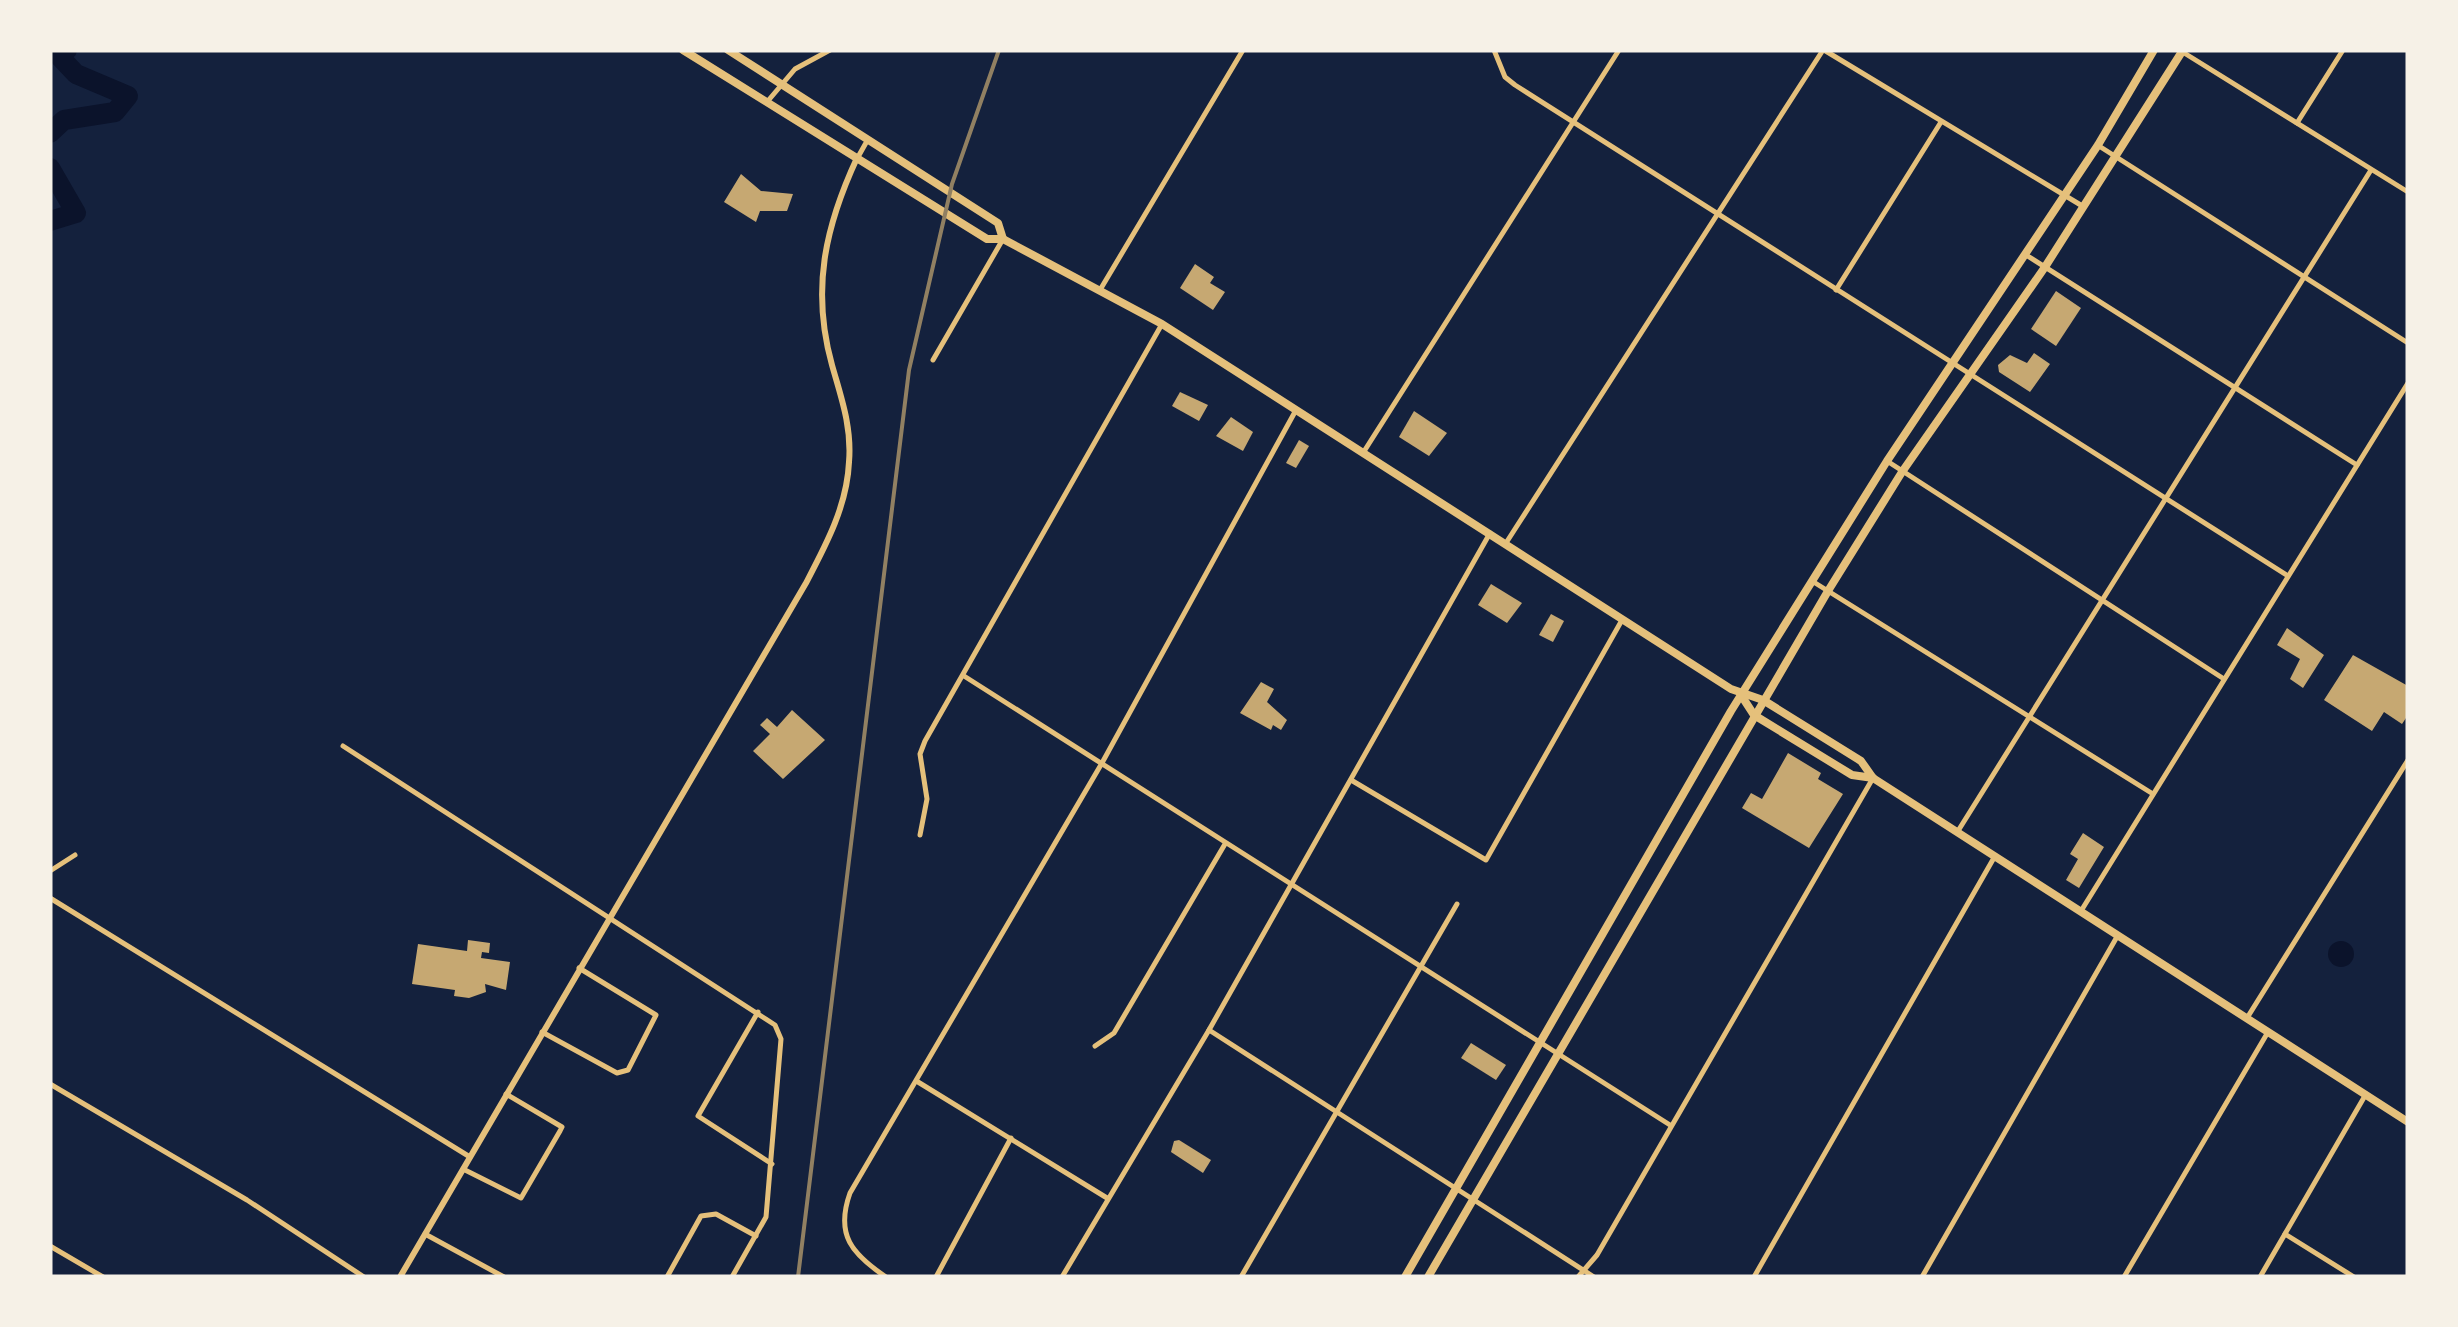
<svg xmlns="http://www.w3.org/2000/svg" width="2458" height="1327" font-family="'Asap Condensed',sans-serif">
	<rect width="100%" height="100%" fill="#14213d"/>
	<!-- water -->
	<circle fill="#0b132b" cx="2341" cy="954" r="13"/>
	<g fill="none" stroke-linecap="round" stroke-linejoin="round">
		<!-- river -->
		<g stroke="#0b132b" stroke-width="20">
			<path d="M50,133l14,-13 51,-8 13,-16 -52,-22 -17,-18 8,-6"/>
			<path d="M50,168l26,45 -26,8"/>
		</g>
	</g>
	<!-- building -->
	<g fill="#c6a872">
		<path d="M741,174l20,17 32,3 -6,17h-27l-4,11 -32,-20z"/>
		<path d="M1195,264l19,13 -4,6 15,9 -12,18 -33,-22z"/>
		<path d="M2056,291l25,17 -25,38 -25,-17z"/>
		<path d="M2034,353l16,11 -20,28 -31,-20 -1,-7 12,-10 17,8z"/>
		<path d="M1180,392l28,13 -9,16 -27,-15z"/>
		<path d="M1414,411l33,22 -18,23 -30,-19z"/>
		<path d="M1231,417l22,15 -10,19 -27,-15z"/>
		<path d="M1299,440l10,6 -13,22 -10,-5z"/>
		<path d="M1491,584l31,19 -15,20 -29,-18z"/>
		<path d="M1551,614l13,7 -11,21 -14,-7z"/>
		<path d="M2287,628l37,27 -21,33 -13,-9 10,-20 -23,-14z"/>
		<path d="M2353,655l55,31v29l-6,9 -18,-12 -12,19 -48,-31z"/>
		<path d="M1261,682l13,7 -7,13 20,18 -6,10 -8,-5 -2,5 -31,-17z"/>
		<path d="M792,710l33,30 -42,39 -30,-28 17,-17 -10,-9 7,-7 10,9z"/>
		<path d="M1788,753l33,20 -3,6 25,15 -34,54 -67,-40 9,-15 11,6z"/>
		<path d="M2083,833l21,14 -25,41 -13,-8 12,-21 -8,-5z"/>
		<path d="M468,940l22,3 -1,10 -7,-1 -1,6 29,4 -4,28 -21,-6 1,8 -17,6 -15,-2 1,-6 -43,-6 6,-40 49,7z"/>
		<path d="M1471,1043l35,22 -10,15 -35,-22z"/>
		<path d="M1179,1140l32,20 -8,13 -32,-21 3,-11z"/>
	</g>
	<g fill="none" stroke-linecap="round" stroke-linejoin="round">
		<!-- minor -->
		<g stroke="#e5c07b" stroke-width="5">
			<path d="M1494,50l11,27 10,8 773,491"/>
			<path d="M1824,50l260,157"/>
			<path d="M2181,51l227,141"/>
			<path d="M767,102l28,-33 35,-19"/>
			<path d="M2297,123l46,-73"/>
			<path d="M2099,146l309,197"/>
			<path d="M858,157l9,-16"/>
			<path d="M2026,255l331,210"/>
			<path d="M1100,290l143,-240"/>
			<path d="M1836,290l105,-168"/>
			<path d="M933,360l70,-121"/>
			<path d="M1363,453l256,-403"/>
			<path d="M1887,461l337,218"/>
			<path d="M1506,543l317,-493"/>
			<path d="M1812,581l341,213"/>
			<path d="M964,676l706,449"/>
			<path d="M343,746l432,279 6,14 -15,178 -34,60"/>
			<path d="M1351,780l135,80 136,-240"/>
			<path d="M1958,831l413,-661"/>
			<path d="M920,835l7,-36 -7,-45 5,-13 237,-417"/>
			<path d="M50,871l25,-16"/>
			<path d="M50,898l420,259"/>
			<path d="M2081,911l327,-528"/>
			<path d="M758,1012l-60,104 74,48"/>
			<path d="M2247,1018l161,-258"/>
			<path d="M1209,1030l385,247"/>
			<path d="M542,1032l75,41 11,-3 28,-55 -77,-47"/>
			<path d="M1095,1046l19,-13 111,-189"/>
			<path d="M918,1082l189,116"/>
			<path d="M50,1084l197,116 117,77"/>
			<path d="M463,1169l58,29 39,-67 2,-4 -56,-33"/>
			<path d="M425,1234l79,43"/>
			<path d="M2285,1234l69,43"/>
			<path d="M50,1246l53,31"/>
			<path d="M667,1277l34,-61 15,-2 40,22"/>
			<path d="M886,1277c-34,-23 -51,-42 -36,-84l252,-430 194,-353"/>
			<path d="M936,1277l75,-139"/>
			<path d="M1062,1277l147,-247 281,-497"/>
			<path d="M1241,1277l216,-373"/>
			<path d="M1578,1277l19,-22 276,-477"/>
			<path d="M1754,1277l241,-421"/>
			<path d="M1922,1277l196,-342"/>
			<path d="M2124,1277l144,-245"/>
			<path d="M2260,1277l106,-183"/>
		</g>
		<!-- tertiary -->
		<path stroke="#e5c07b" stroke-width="6" d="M400,1277l406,-694c20,-38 41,-77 43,-121 3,-35 -8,-65 -17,-97 -21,-75 -7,-138 25,-207"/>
		<!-- secondary -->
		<g stroke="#e5c07b" stroke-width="8">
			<path d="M683,50l304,189h16l159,85 569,365 32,11 98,61 12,17 535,344"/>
			<path d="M728,50l270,173 5,16"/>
			<path d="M1741,695l13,20 98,60 21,3"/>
			<path d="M1405,1277l326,-566 156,-250 211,-316 56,-95"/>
			<path d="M1428,1277l400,-686 74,-119 143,-205 138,-217"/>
		</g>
		<!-- rail -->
		<path stroke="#918062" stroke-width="4" d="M798,1277l111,-907 43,-186 47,-134"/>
	</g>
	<!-- border -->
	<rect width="2458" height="1327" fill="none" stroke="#f6f1e7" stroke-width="105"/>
</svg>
